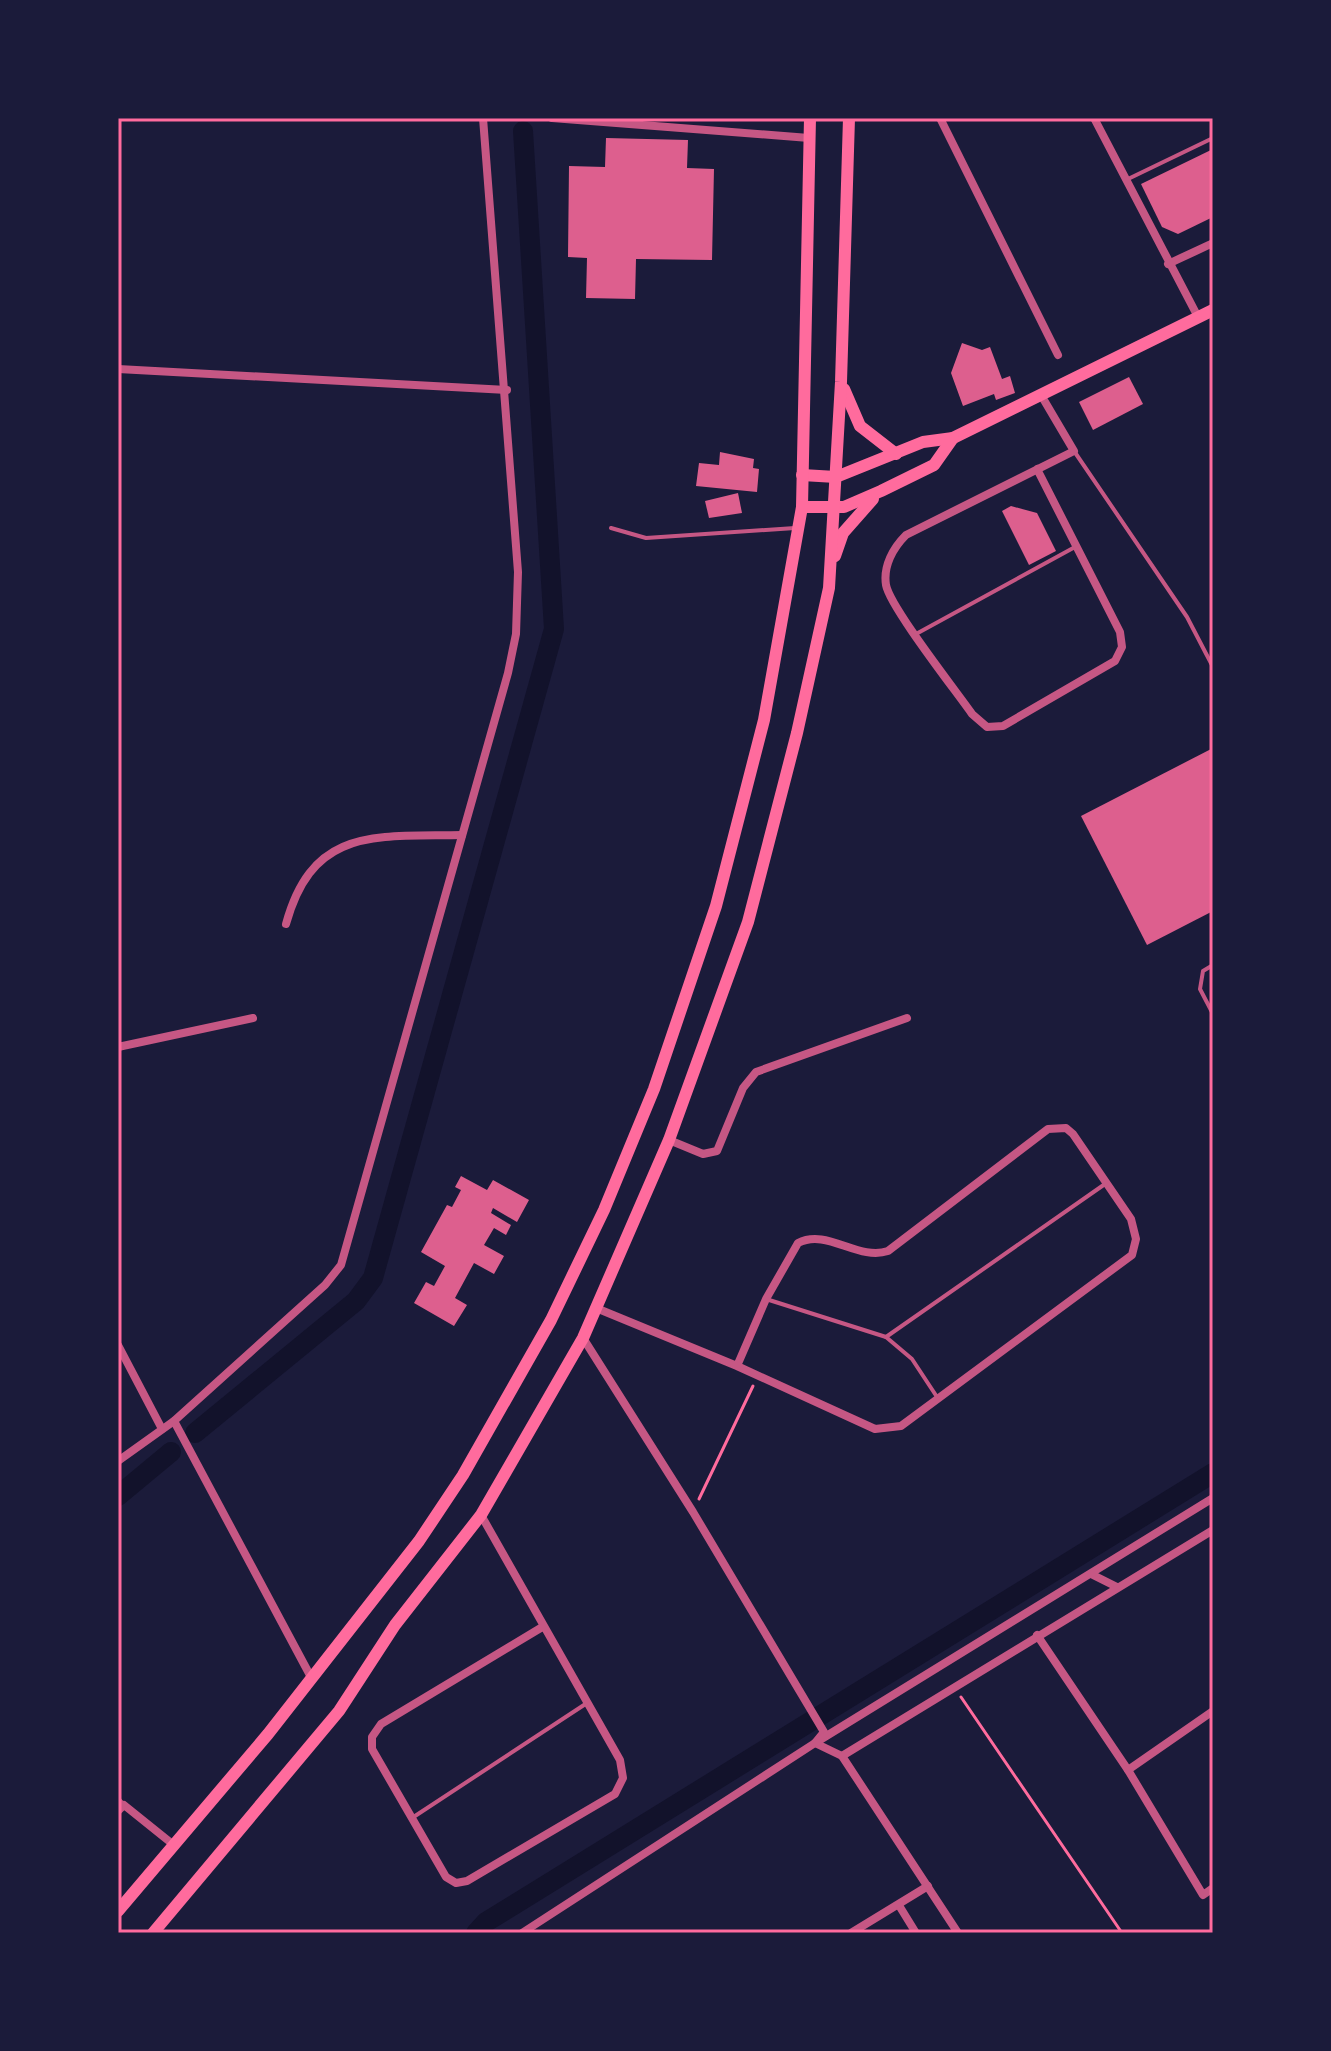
<svg xmlns="http://www.w3.org/2000/svg" width="1331" height="2051" font-family="Arial,sans-serif">
	<rect width="100%" height="100%" fill="#1b1b3a"/>
	<g fill="none" stroke-linecap="round" stroke-linejoin="round">
		<!-- canal -->
		<g stroke="#12122b" stroke-width="20">
			<path d="M195,1433l161,-132 17,-23 181,-649 -31,-498"/>
			<path d="M118,1496l53,-44"/>
			<path d="M476,1933l10,-11 727,-449"/>
		</g>
	</g>
	<!-- building -->
	<g fill="#dd5f8e">
		<path d="M606,138l82,2 -1,28 27,1 -2,91 -76,-1 -1,40 -49,-1 1,-40 -19,-1 1,-91 36,1z"/>
		<path d="M1213,149v68l-35,17 -16,-7 -21,-43z"/>
		<path d="M962,343l20,7 8,-3 12,32 8,-3 5,17 -19,7 -2,-6 -31,12 -12,-33z"/>
		<path d="M1129,377l14,27 -50,26 -14,-28z"/>
		<path d="M720,452l34,7 -1,9 6,1 -2,23 -61,-6 3,-23 20,2z"/>
		<path d="M738,493l4,20 -33,5 -4,-17z"/>
		<path d="M1011,506l26,7 19,38 -27,14 -27,-54z"/>
		<path d="M1213,748v163l-66,34 -66,-129z"/>
		<path d="M461,1176l26,14 6,-10 36,20 -12,22 -24,-14 -2,5 20,12 -5,10 -12,-7 -10,17 20,11 -10,18 -20,-11 -19,35 12,7 -13,21 -40,-23 12,-21 8,4 11,-20 -24,-14 26,-47 5,2 9,-17 -6,-3z"/>
	</g>
	<g fill="none" stroke-linecap="round" stroke-linejoin="round">
		<!-- path -->
		<g stroke="#ff6b9d" stroke-width="3">
			<path d="M699,1499l54,-113"/>
			<path d="M961,1697l161,236"/>
		</g>
		<!-- service -->
		<g stroke="#c65784" stroke-width="4">
			<path d="M1128,179l85,-41"/>
			<path d="M1074,451l113,166 26,50"/>
			<path d="M611,528l35,10 149,-10"/>
			<path d="M916,634l159,-87"/>
			<path d="M1213,965l-10,6 -3,18 13,25"/>
			<path d="M766,1299l120,38 26,22 25,38"/>
			<path d="M886,1337l219,-153"/>
			<path d="M118,1798l6,7"/>
			<path d="M412,1818l175,-115"/>
		</g>
		<!-- minor -->
		<g stroke="#c65784" stroke-width="8">
			<path d="M552,118l257,20"/>
			<path d="M940,118l118,237"/>
			<path d="M1094,118l104,199"/>
			<path d="M1168,264l45,-21"/>
			<path d="M118,369l389,21"/>
			<path d="M1037,469l83,163 2,15 -7,14 -112,65 -16,1 -15,-13c-16,-23 -82,-107 -86,-129 -3,-19 7,-37 20,-50l168,-84 -33,-56"/>
			<path d="M286,924c27,-98 90,-87 176,-89"/>
			<path d="M118,1047l135,-29"/>
			<path d="M669,1140l34,14 14,-3 26,-63 13,-16 151,-54"/>
			<path d="M596,1308l141,58 138,63 26,-3 231,-171 4,-16 -5,-20 -58,-85 -7,-6 -18,1 -160,122c-30,10 -61,-23 -90,-8l-32,56 -29,67"/>
			<path d="M583,1338l110,174 131,220 -9,11 27,13 116,177"/>
			<path d="M118,1345l44,84"/>
			<path d="M174,1421l138,258"/>
			<path d="M118,1461l56,-40 151,-136 16,-20 167,-592 8,-39 2,-62 -35,-454"/>
			<path d="M481,1515l139,245 3,18 -8,16 -148,87 -11,2 -10,-6 -74,-128v-12l9,-13 163,-98"/>
			<path d="M1091,1574l26,13"/>
			<path d="M1037,1635l91,135 75,125 10,-7"/>
			<path d="M842,1756l371,-226"/>
			<path d="M1128,1770l85,-59"/>
			<path d="M118,1811l6,-6 51,41"/>
			<path d="M900,1907l16,26"/>
			<path d="M522,1933l293,-190 398,-245"/>
			<path d="M851,1933l77,-47"/>
		</g>
		<!-- primary -->
		<g stroke="#ff6b9d" stroke-width="12">
			<path d="M844,389l16,37 36,28"/>
			<path d="M802,475l34,2 87,-35 30,-4 260,-128"/>
			<path d="M802,507h42l37,-16 53,-26 19,-27"/>
			<path d="M835,556l8,-23 30,-34"/>
			<path d="M118,1911l150,-177 151,-193 44,-66 88,-155 53,-110 50,-121 62,-183 48,-186 38,-213 8,-389"/>
			<path d="M153,1933l186,-222 56,-86 86,-110 102,-177 86,-198 79,-218 49,-189 32,-145 12,-206 8,-264"/>
		</g>
	</g>
	<!-- border -->
	<rect width="1331" height="2051" fill="none" stroke="#1b1b3a" stroke-width="240"/>
	<rect x="120" y="120" width="1091" height="1811" fill="none" stroke="#ff6b9d" stroke-width="3"/>
</svg>
